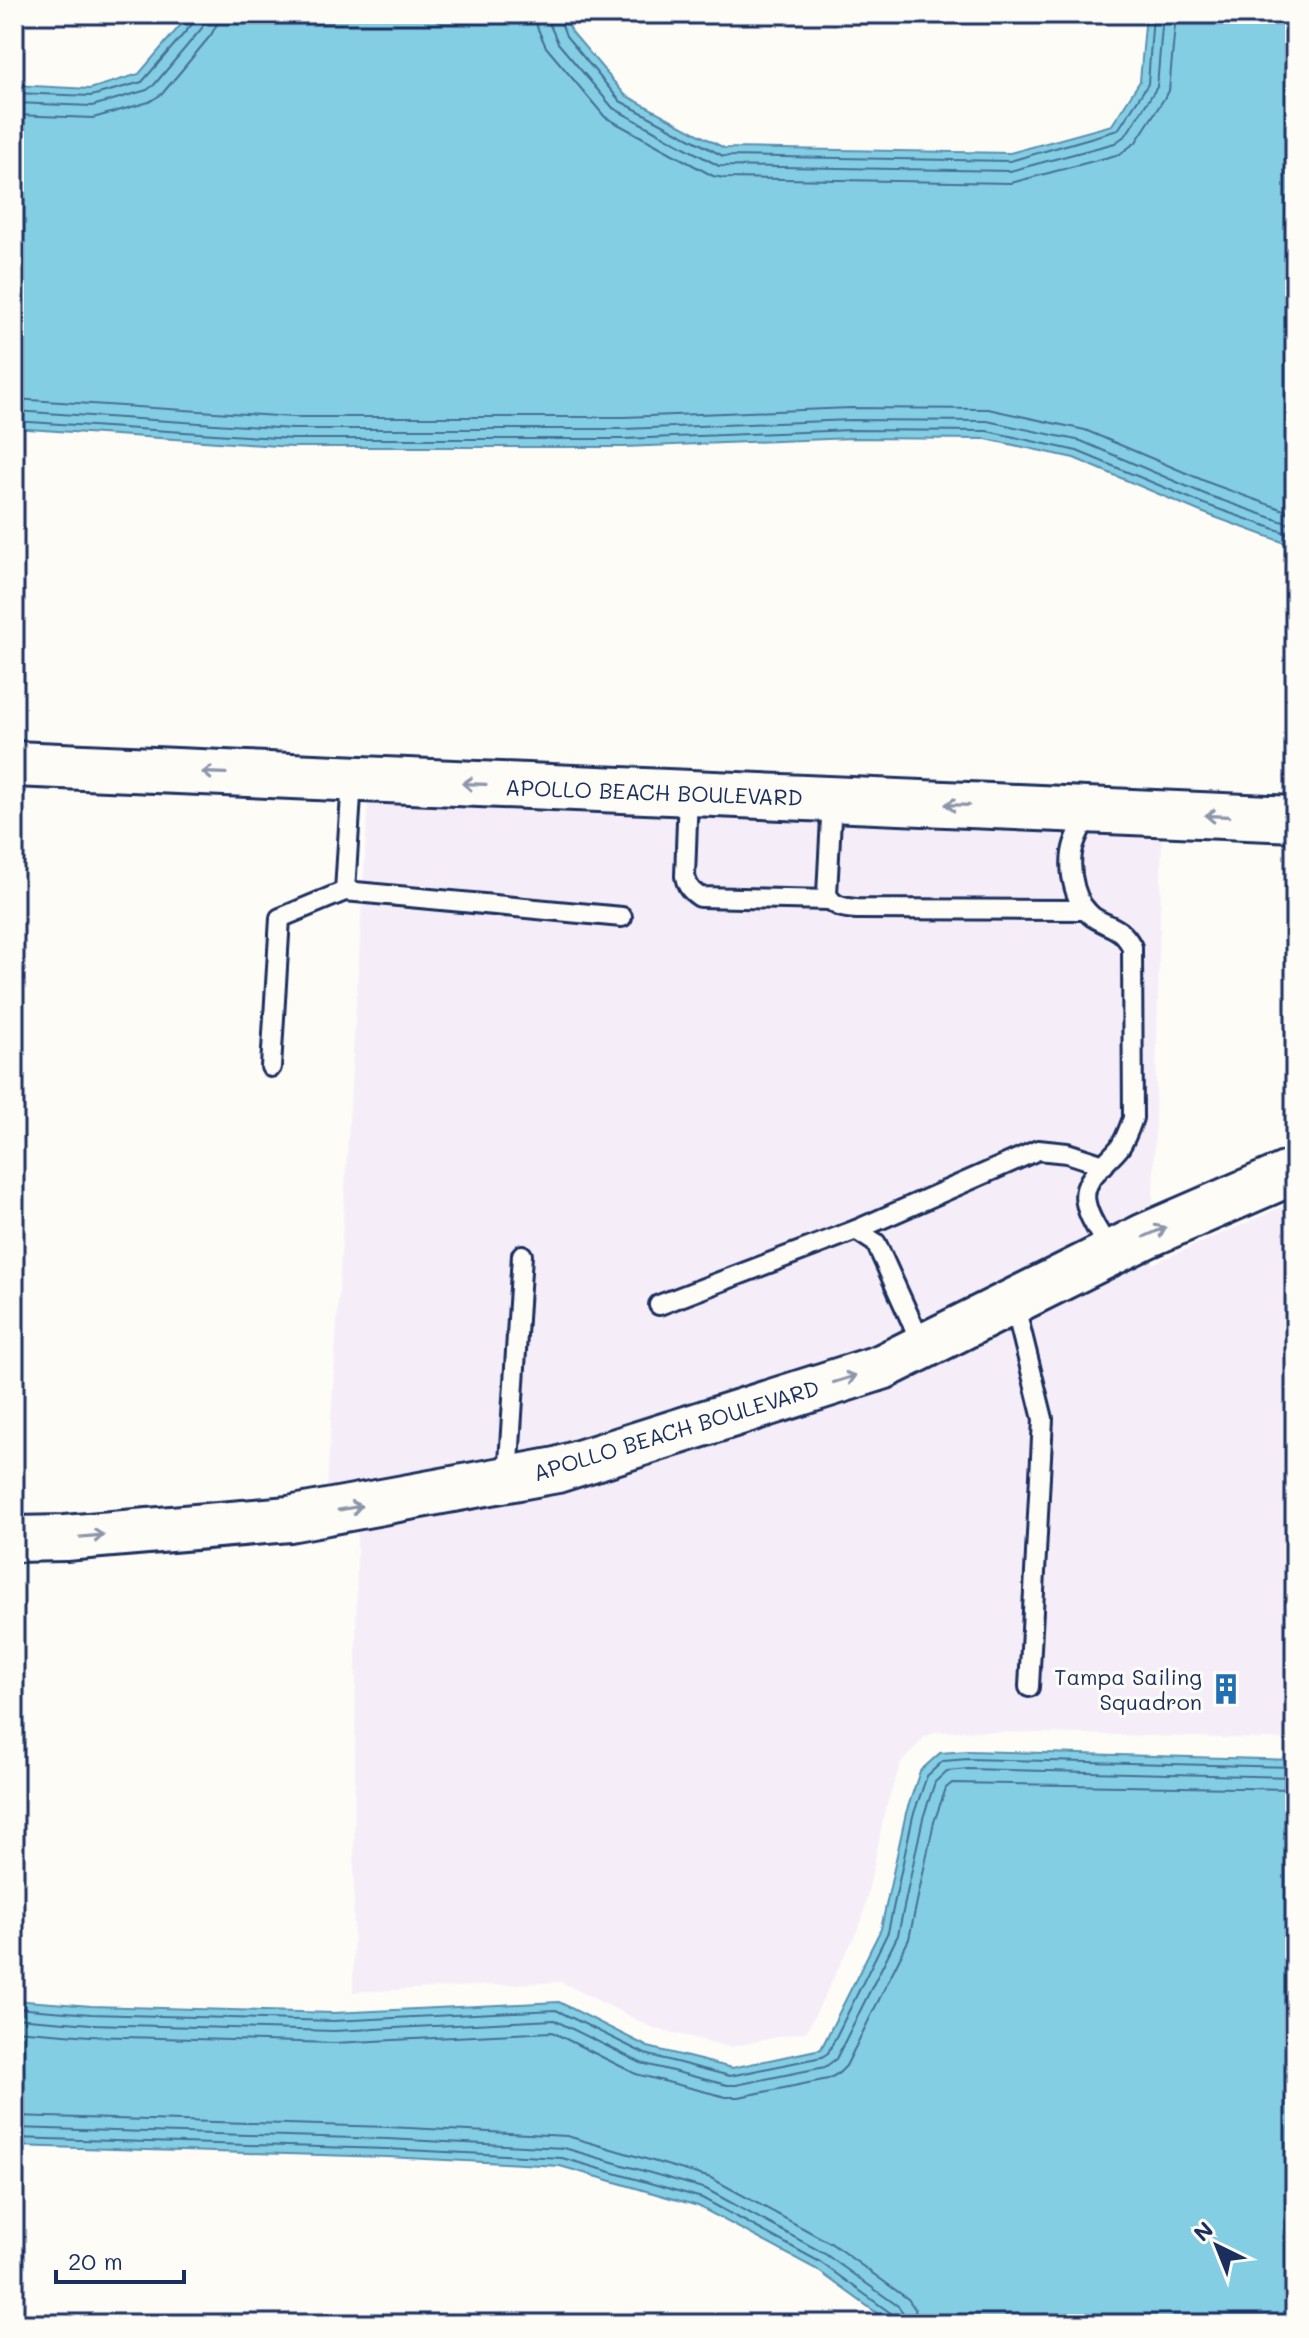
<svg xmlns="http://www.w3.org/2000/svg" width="1309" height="2338" font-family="Mali,sans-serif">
	<rect width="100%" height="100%" fill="#fdfcf7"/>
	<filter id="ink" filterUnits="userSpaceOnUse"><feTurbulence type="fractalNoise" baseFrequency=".0125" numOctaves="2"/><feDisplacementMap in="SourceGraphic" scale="16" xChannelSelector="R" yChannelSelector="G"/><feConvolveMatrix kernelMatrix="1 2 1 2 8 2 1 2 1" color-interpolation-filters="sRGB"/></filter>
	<g filter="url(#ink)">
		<!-- built -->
		<g fill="#f5eef9">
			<path d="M368,803l794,34 -9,369 -281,139 -324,102 -221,41z"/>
			<path d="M1295,1201v539l-329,-9 -30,1 -11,5 -24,26 -15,44 -24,114 -55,110 -77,16 -77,-19 -92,-46 -208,10 4,-461 209,-38 325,-103 261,-130v4z"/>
		</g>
		<!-- water -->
		<g fill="#84cee4" stroke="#5a8eae" stroke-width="2">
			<path d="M190,14h374l8,18 53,63 99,53 286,5 102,-28 28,-44 6,-67h149v530h-7l-87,-32 -127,-54 -88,-19 -134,-1 -228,9h-332l-278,-19v-343l76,4 49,-15z"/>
			<path d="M968,1751l327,9v564h-403l-76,-55 -118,-63 -138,-40 -173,-9 -373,-11v-146l77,6 242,7 226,-11 89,45 84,21 89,-19 60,-120 25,-116 14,-42 20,-18z"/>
		</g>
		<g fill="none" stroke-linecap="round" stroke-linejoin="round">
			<!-- shore -->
			<g stroke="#456f94" stroke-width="2">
				<path d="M535,14l2,13 9,20 59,70 108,59 11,2 287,5 109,-29 16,-12 33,-51 7,-77"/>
				<path d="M547,14l2,9 9,20 55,65 106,58 291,5 105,-28 11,-8 31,-48 6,-73"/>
				<path d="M558,14l8,22 54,65 103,55 287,5 108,-31 30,-46 5,-70"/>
				<path d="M14,93l77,3 51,-14 52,-60 2,-8"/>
				<path d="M14,103l78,3 55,-16 7,-5 48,-57 4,-14"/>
				<path d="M14,115l79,3 56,-16 13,-8 49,-59 6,-11 1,-10"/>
				<path d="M14,399l279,18h331l227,-9 137,1 97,21 127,54 83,30"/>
				<path d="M14,411l279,18h331l227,-9 136,1 94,20 126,54 88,31"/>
				<path d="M14,421l279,18h331l227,-9 136,1 90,20 127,53 91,32"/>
				<path d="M14,2008l77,6 242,7 223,-11 89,44 85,22 92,-19 6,-4 60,-121 25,-116 14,-40 16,-15 25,-2 327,8"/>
				<path d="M14,2018l77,6 243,7 220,-11 87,43 86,22h9l89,-18 11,-8 62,-124 25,-117 12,-36 12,-11 21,-2 327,8"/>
				<path d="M14,2030l76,6 244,7 218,-11 84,42 90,23h13l89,-18 11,-6 7,-7 63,-127 25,-117 12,-34 6,-5 343,6"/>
				<path d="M14,2116l374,11 179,9 144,42 121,66 76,55 7,10 2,15"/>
				<path d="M14,2128l373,11 177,9 142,41 119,65 73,52 6,8 1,10"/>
				<path d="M14,2138l373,11 175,9 140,40 118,64 72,52 3,10"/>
			</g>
			<defs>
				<g id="service">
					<path d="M352,779l-7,112 277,26"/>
					<path d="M688,793l-3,83c2,11 6,15 15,21l130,3"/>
					<path d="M832,799l-5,95c6,13 17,14 30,15l229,1"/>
					<path d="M1089,813c-7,13 -15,26 -17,40 -3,21 3,51 21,64 17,11 28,9 39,30l1,171c-4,11 -7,20 -13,29 -13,17 -40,32 -34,56 3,17 17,35 26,50"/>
					<path d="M271,1067l9,-149 65,-27"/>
					<path d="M856,1230l182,-80 29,3 37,12"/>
					<path d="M1014,1302l29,117 -14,268"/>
					<path d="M659,1305l197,-75 20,13 47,104"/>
					<path d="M508,1479l14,-224"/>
				</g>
				<g id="secondary">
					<path d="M14,764l1281,55"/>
					<path d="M14,1539l51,-1 224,-19 268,-49 325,-103 263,-131 150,-65"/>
				</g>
			</defs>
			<!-- service casing -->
			<use href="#service" stroke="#1b2f5e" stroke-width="24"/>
			<!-- secondary casing -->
			<use href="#secondary" stroke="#1b2f5e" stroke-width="50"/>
			<!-- service -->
			<use href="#service" stroke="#fdfcf7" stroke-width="18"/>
			<!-- secondary -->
			<use href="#secondary" stroke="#fdfcf7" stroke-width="44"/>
		</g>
		<!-- one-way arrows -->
		<defs><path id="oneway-shaft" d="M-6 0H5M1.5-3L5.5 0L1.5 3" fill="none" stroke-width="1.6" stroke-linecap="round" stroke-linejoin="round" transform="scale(2)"/></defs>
		<g stroke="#8c96aa">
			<use href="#oneway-shaft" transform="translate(214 773) rotate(-178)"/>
			<use href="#oneway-shaft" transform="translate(474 784) rotate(-178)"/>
			<use href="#oneway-shaft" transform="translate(957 805) rotate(-178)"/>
			<use href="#oneway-shaft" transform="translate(1217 816) rotate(-178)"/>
			<use href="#oneway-shaft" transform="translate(1155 1232) rotate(-24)"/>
			<use href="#oneway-shaft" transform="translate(845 1379) rotate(-17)"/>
			<use href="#oneway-shaft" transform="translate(350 1508) rotate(-10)"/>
			<use href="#oneway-shaft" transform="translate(92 1536) rotate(-5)"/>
		</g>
	</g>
	<!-- icons -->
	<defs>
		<symbol id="building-bare" viewBox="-9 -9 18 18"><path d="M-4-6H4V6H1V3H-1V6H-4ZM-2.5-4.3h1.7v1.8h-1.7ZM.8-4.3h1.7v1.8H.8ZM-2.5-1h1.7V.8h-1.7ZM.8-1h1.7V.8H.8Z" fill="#1f6fb2" stroke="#fdfcf7" stroke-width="2.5" paint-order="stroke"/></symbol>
	</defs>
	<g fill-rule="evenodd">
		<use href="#building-bare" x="1204" y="1667" width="44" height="44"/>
	</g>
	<g text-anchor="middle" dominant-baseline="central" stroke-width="6" stroke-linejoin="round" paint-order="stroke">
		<!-- street labels -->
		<g font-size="22" fill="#1b2f5e" stroke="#fdfcf7">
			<text transform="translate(654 792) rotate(2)">APOLLO BEACH BOULEVARD</text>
			<text transform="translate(676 1430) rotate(-17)">APOLLO BEACH BOULEVARD</text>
		</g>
		<!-- poi labels -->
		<g font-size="22" fill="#1b2f5e" stroke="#fdfcf7" text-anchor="end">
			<text x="1202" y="1676">Tampa Sailing<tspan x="1202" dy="25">Squadron</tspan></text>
		</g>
	</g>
	<!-- margin -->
	<rect width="1309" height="2338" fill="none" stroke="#fdfcf7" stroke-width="48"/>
	<rect x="24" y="24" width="1261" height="2290" fill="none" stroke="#1b2f5e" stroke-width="3" filter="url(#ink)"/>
	<!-- north arrow -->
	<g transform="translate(1217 2246) rotate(317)" stroke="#fdfcf7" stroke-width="6" paint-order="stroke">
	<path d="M0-6L14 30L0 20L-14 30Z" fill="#1b2f5e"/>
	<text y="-12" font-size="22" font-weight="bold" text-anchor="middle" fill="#1b2f5e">N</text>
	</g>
	<!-- scale -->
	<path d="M56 2270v12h128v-12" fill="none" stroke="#1b2f5e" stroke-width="4"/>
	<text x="68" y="2270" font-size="24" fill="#1b2f5e" stroke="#fdfcf7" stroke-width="6" paint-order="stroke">20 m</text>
</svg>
